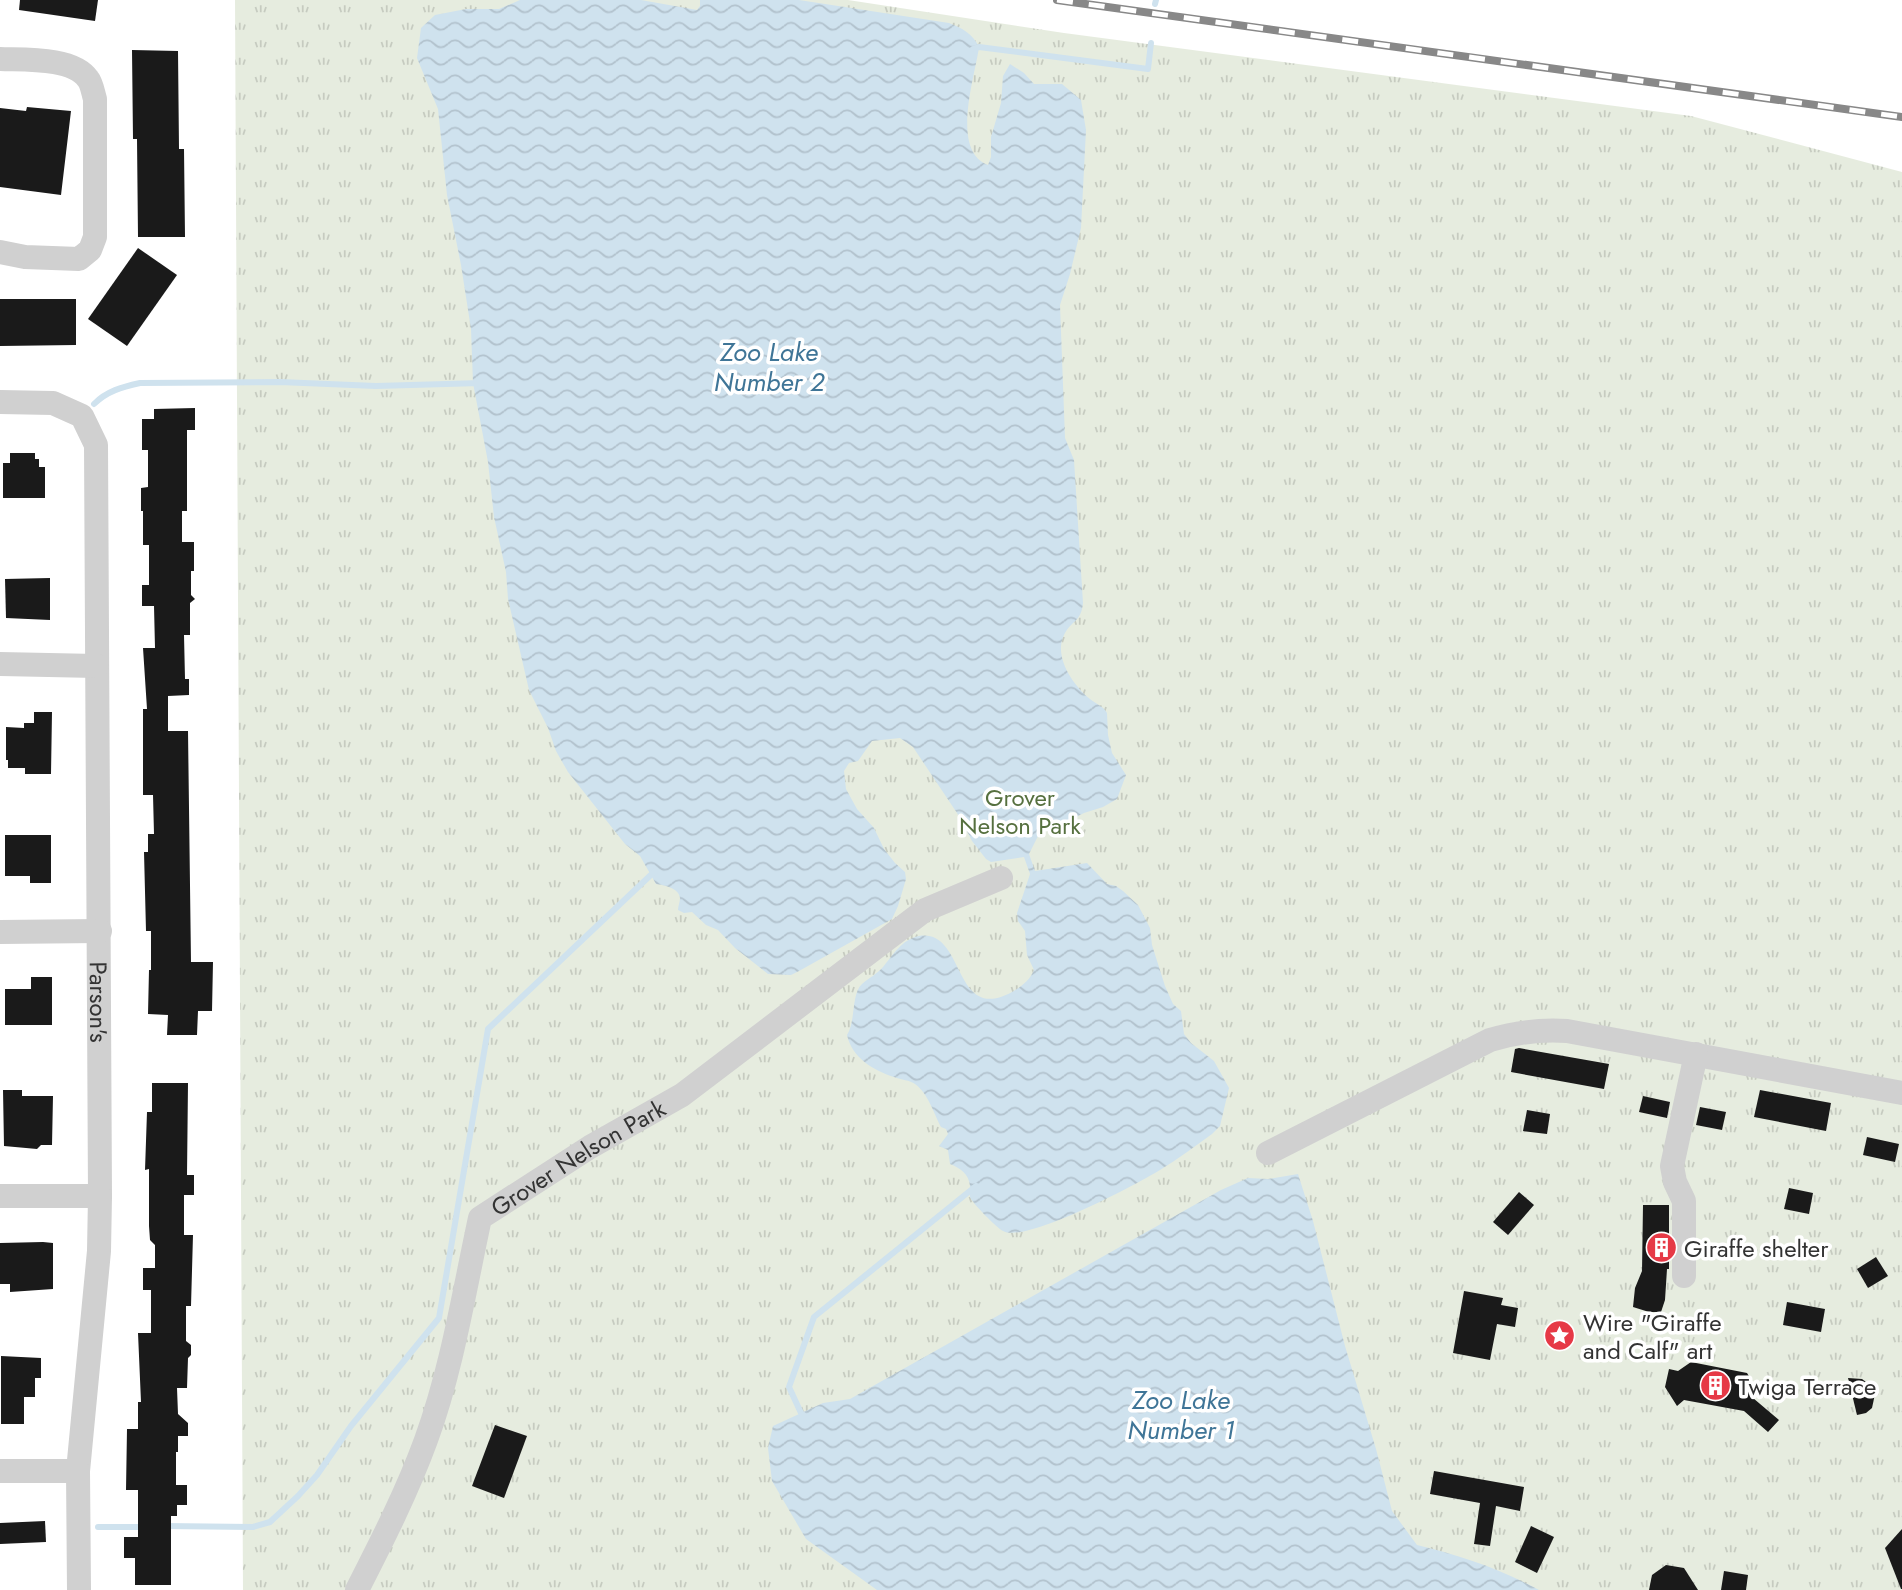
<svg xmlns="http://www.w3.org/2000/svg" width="1902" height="1590" font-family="Jost,sans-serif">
	<defs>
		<pattern id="park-tufts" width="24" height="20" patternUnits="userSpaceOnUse" patternTransform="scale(1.75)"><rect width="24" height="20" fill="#e6ecdf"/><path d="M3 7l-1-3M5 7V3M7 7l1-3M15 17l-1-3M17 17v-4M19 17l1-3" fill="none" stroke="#c6cbc0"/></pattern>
		<pattern id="water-waves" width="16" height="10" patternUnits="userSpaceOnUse" patternTransform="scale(1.75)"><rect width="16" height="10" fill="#cfe2ee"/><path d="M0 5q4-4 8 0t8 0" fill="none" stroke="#b2c2cd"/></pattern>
	</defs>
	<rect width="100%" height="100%" fill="#fff"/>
	<!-- park -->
	<path fill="url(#park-tufts)" d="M235,0h613l216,33 627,83 211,56v1418h-1659z"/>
	<!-- water -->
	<g fill="url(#water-waves)">
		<path d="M520,0h121l56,10 3,-4v-6h99l150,23c13,5 24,11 30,24 -4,30 -29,104 9,118l3,-8v-20l10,-34 2,-27 7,-12 14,9 10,11h28l19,16 5,30 -5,98 -11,46 -10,31 5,133 9,22 9,143c-2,20 -12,17 -19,32 -11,22 10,51 26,64 6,5 13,7 17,14l1,22 4,18 14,22 -9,24 -14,8 -19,6 -16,8 -16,3 -12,8 -11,22 6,17 52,-8 20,21 9,2 7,5 15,14 12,23 2,17 13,41 8,18 8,7 3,23 7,9 23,18 15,27 -9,38 -8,8c-17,12 -34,25 -52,36 -23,14 -135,74 -157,61 -6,-3 -31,-28 -33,-34 0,-3 0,-8 0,-11 -1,-12 -10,-18 -20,-22l-2,-14 -9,-4 9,-12 -2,-5 -5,-2c-7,-13 -13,-34 -26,-43 -5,-4 -14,-4 -21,-7 -21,-7 -42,-19 -47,-42 9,-14 4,-41 15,-51 7,-6 15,-10 21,-17 11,-13 18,-27 36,-31 47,-8 33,89 93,56 9,-5 18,-12 22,-22l-7,-15 -2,-24 -7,-10 -1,-8 13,-39 -6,-17 -33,5 -5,-3 -14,-18 -11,-22 -48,-72 -13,-9 -28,3 -14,20 -9,2 -5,8 2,18 11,20 17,19 10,21 11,14 10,9 1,7 -8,27 -6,13 -93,52 -8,4 -23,-1 -33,-26 -17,-18 -12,-5 -14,-13 -8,1 -6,-3c0,-4 2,-8 2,-12 -1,-10 -16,-13 -24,-14l-16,-28 -15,-12 -57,-72 -12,-21 -8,-23 -19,-38 -21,-91 -2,-27 -12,-55 -6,-55 -15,-79 -2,-54 -10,-64 -14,-70 -9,-86 -21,-51 4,-30 14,-13 31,-6h33z"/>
		<path d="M1298,1174l15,47 32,125 31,103 16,62 25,34c42,10 84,24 122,45h-662l-71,-51 -34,-58 -4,-33 5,-22 50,-23 27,-4 371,-209 27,-12 20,1z"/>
	</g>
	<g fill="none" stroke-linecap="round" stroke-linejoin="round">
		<!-- stream -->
		<g stroke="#cfe2ee" stroke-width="6">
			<path d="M1155,4l1,-4"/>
			<path d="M973,49l6,-2 169,22 3,-26"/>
			<path d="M94,404c13,-13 28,-17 46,-21l140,-1 96,4 105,-3"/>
			<path d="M806,1417l-5,-4 -12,-26 25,-70 162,-131"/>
			<path d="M163,1526l90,1 17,-5 28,-26 19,-21 34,-49 88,-108 49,-289 167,-158"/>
			<path d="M98,1527h47"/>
		</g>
	</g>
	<!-- building -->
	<g fill="#1a1a1a">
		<path d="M20,0h78l-3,21 -76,-11z"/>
		<path d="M132,50l46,1 1,98h5l1,88h-47l-1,-98h-4z"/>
		<path d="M27,107l44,4 -10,84 -61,-8v-79l26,3z"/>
		<path d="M138,248l39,27 -50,71 -39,-27z"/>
		<path d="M0,299h76v46l-76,1z"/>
		<path d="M195,408v22h-8v81h-5v31h12v29h-3v24l4,4 -5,4v32h-6l1,44h4v16l-21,1v35h20l3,231h22l-1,49h-14l-1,24h-30l1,-20 -20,-1 1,-44h2v-39h-5l-2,-79h4v-18h6l-1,-39h-10v-86h4l-4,-61h12l-1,-42h-12v-21h7v-40h-6v-34h-2v-23l7,-1v-37h-6v-31h12v-10z"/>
		<path d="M10,453h25v6h4v8h6v31h-42v-35h7z"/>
		<path d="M50,578v42l-44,-2 -1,-39z"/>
		<path d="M34,712h18l-1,62h-26v-6h-17v-8h-2v-33l18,1v-5h10z"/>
		<path d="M5,835h46v48h-21v-7h-25z"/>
		<path d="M31,977h21v48h-47v-36h26z"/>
		<path d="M1519,1048l90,16 -5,25 -93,-17 4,-23z"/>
		<path d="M152,1083h36l-1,92h7v20h-10v40h9l-2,71h-5v35l5,4v10l-3,3 -1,30h-10l1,26 10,9v13h-10v16h-2v33h11v20h-10v11h-6v69h-36v-27h-11v-21h14v-47h-12l1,-61h11v-27h3l-3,-69h13v-43h-8v-22h12v-23l-5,-5 -1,-14v-57l-4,1 2,-58h5z"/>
		<path d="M3,1090h19v6h31l-1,49h-11l-4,4 -33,-3z"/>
		<path d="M1760,1090l71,13 -5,28 -72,-14z"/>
		<path d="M1643,1096l27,6 -3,16 -28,-6z"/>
		<path d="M1700,1107l26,5 -4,18 -26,-5z"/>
		<path d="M1527,1110l23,4 -3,20 -24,-3z"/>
		<path d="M1867,1137l32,7 -4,18 -32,-7z"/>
		<path d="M1789,1188l24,5 -4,21 -25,-5z"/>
		<path d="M1519,1192l15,13 -26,30 -15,-13z"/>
		<path d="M1643,1205h26v64h-2l-2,31 -4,12h-12l-16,-5 2,-19 7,-17z"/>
		<path d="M43,1242l10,1v46l-43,3v-8h-10v-41z"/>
		<path d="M1876,1257l12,19 -20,12 -11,-19z"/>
		<path d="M1464,1291l39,7 -2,7 17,3 -3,19 -18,-3 -7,36 -37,-7z"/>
		<path d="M1787,1302l38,7 -4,23 -38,-7z"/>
		<path d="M1,1356l40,2v20h-6v19h-11v27h-23z"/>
		<path d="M1691,1362l56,11 8,13 -2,12 26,22 -11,12 -24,-21 -60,-11 -7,6 -12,-19 4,-18 9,2z"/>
		<path d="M1848,1378l14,1 8,6 5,9 -3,14 -6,5 -9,2z"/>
		<path d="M495,1425l32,11 -23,62 -32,-12z"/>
		<path d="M1434,1471l90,16 -4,24 -24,-5 -6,40 -16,-2 6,-41 -50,-9z"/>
		<path d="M45,1521l1,21 -46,2v-21z"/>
		<path d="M1531,1526l23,11 -17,36 -22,-11z"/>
		<path d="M1902,1529v60h-1l-16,-41z"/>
		<path d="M1666,1565l18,3 14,22h-49l3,-15z"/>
		<path d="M1724,1571l24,4 -2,15h-25z"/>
	</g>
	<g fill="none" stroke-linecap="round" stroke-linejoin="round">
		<!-- minor -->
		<g stroke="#d0d0d0" stroke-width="24">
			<path d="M0,59c24,1 73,-2 88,20 4,5 5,14 7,20v138l-5,13 -11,9 -54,-2 -25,-5"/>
			<path id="s1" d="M0,402l53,1 29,13 14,29 4,751 -1,55 -21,220 1,119"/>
			<path d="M0,664l97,2"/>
			<path d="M0,932l100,-1"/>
			<path d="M1268,1153l222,-113c27,-8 50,-11 77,-9l335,62"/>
			<path d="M0,1196h100"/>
			<path d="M1684,1276v-75l-9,-19 -3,-16 24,-112"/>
			<path d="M0,1471h78"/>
			<path id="s2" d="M357,1590c25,-49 50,-98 69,-150 26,-71 38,-148 54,-222l110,-71 92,-52 243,-185 76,-32"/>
		</g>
		<defs>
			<path id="rail" d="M1057,0l845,117"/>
		</defs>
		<!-- rail casing -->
		<use href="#rail" stroke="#888" stroke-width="8"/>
		<!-- rail -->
		<use href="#rail" stroke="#fff" stroke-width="5" stroke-dasharray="16" stroke-linecap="butt"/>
	</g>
	<!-- icons -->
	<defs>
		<symbol id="building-disc" viewBox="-11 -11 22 22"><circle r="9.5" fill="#e63946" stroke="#fff"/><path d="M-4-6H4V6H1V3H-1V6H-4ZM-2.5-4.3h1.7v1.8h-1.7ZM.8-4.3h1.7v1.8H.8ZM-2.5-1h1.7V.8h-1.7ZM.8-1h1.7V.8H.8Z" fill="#fff"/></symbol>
		<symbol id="sight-disc" viewBox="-11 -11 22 22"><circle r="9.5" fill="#e63946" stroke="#fff"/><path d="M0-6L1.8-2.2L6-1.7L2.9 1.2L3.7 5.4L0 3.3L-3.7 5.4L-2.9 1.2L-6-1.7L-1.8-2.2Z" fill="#fff"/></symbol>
	</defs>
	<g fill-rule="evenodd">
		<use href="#building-disc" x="1644" y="1230" width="35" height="35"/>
		<use href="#sight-disc" x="1542" y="1318" width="35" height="35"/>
		<use href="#building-disc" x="1698" y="1368" width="35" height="35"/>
	</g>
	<g text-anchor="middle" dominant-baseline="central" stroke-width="7" stroke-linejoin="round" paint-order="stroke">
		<!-- park labels -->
		<g font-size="24" fill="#56703f" stroke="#fff">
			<text x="1020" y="797">Grover<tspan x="1020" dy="28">Nelson Park</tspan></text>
		</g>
		<!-- street labels -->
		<g font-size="24" fill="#333" stroke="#fff">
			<text stroke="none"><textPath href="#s1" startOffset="674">Parson's</textPath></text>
			<text stroke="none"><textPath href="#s2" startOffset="509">Grover Nelson Park</textPath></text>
		</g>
		<!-- poi labels -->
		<g font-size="24" fill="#333" stroke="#fff" text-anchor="start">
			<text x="1684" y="1248">Giraffe shelter</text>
			<text x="1583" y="1322">Wire "Giraffe<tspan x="1583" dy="28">and Calf" art</tspan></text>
			<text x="1738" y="1386">Twiga Terrace</text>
		</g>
		<!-- water labels -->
		<g font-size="26" font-style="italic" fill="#3f7597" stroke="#fff">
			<text x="769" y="352">Zoo Lake<tspan x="769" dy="30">Number 2</tspan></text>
			<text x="1181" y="1400">Zoo Lake<tspan x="1181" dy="30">Number 1</tspan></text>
		</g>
	</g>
</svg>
